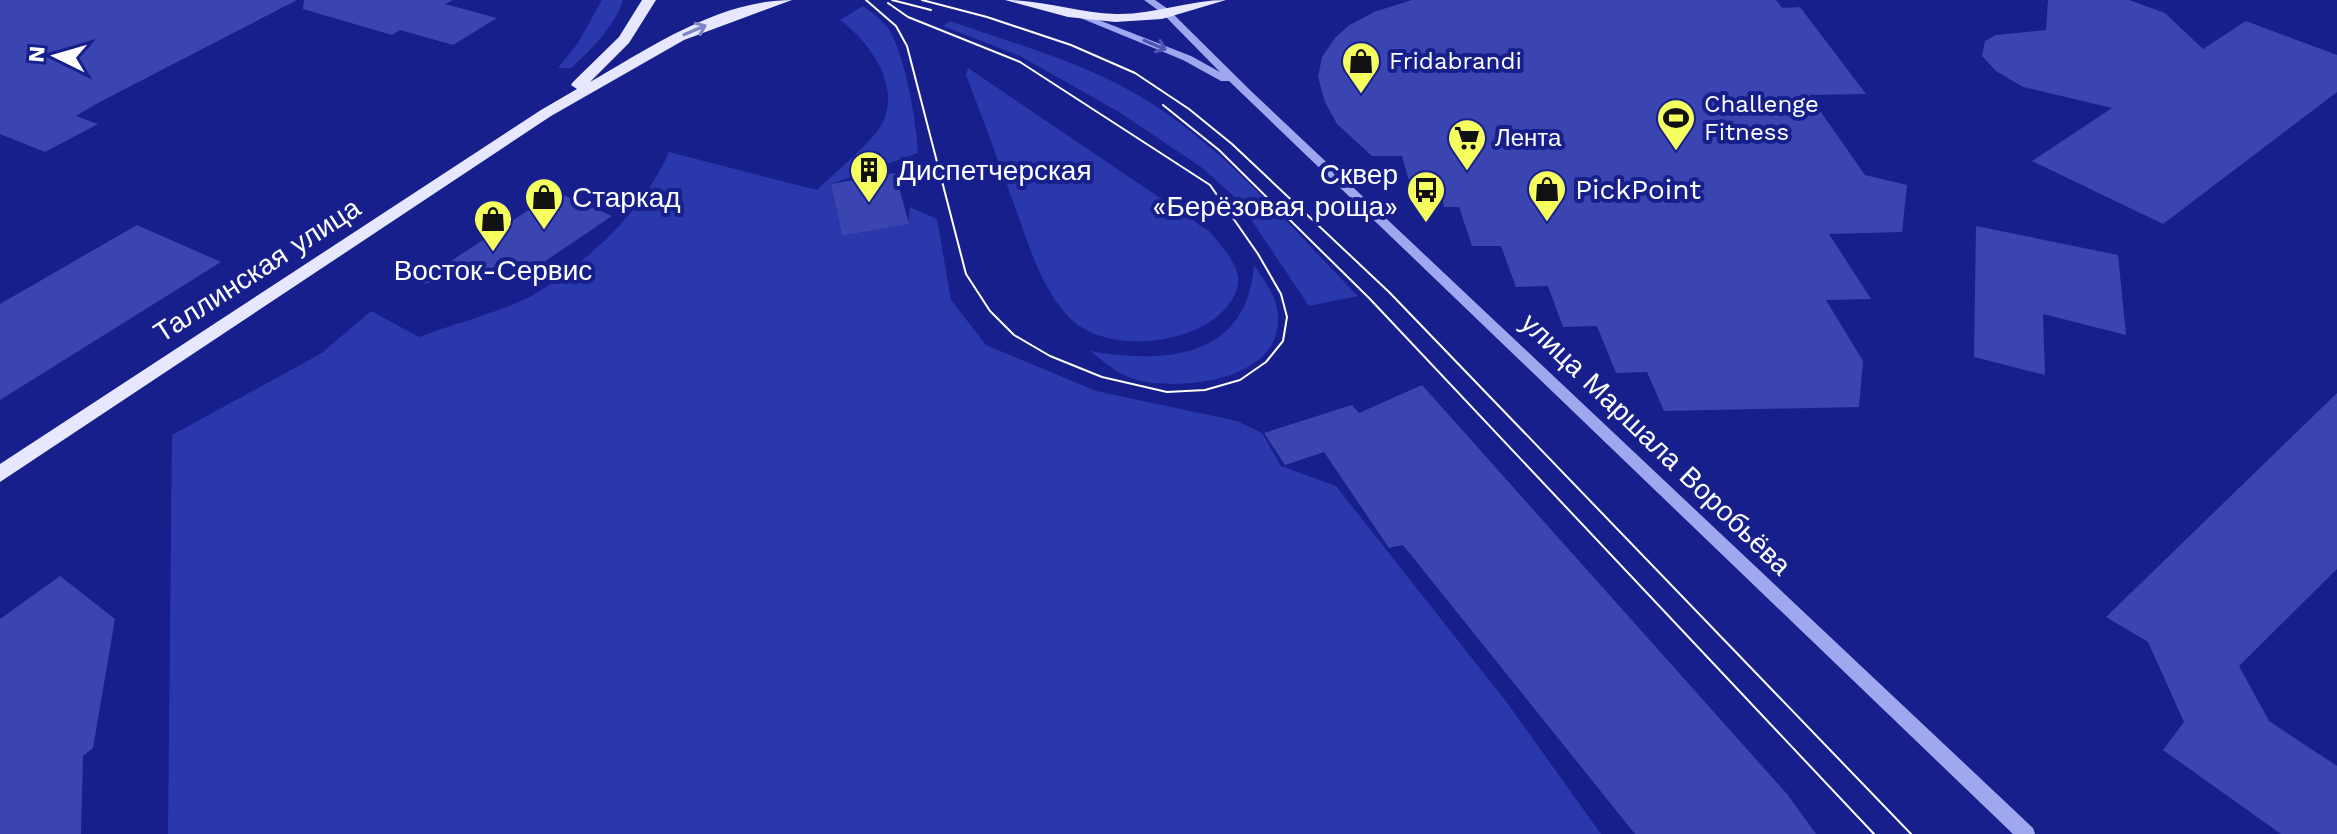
<svg xmlns="http://www.w3.org/2000/svg" width="2337" height="834" font-family="'Work Sans',sans-serif">
	<rect width="100%" height="100%" fill="#161f8b"/>
	<!-- green -->
	<g fill="#2b38ac">
		<path d="M602,0h21c-9,27 -31,49 -52,68h-13l20,-25z"/>
		<path d="M863,6c12,9 24,17 30,31 14,30 23,83 25,116l-87,31 11,52 66,-12 2,-17 27,12 14,81 35,45 110,46 141,30 25,12 19,33 55,20 172,218 93,130h-1433l4,-399 150,-82 49,-42 48,26c32,-12 88,-27 116,-43 55,-34 108,-83 134,-142l148,38c17,-17 51,-44 63,-63 24,-38 -10,-85 -40,-107z"/>
		<path d="M950,21c71,25 151,46 213,90 72,49 134,123 195,185l-49,10 -71,-106 -37,-33 -82,-55 -99,-56 -77,-30z"/>
		<path d="M968,68l241,163c10,12 27,30 29,46 1,15 -7,27 -18,37 -35,32 -117,40 -152,2 -28,-30 -39,-71 -53,-109 -16,-44 -32,-88 -49,-132z"/>
		<path d="M1254,265c11,17 25,34 24,55 0,61 -97,71 -141,60 -17,-4 -33,-18 -47,-29 75,13 157,8 164,-86z"/>
	</g>
	<!-- building -->
	<g fill="#3a45b2">
		<path d="M0,0h297l-201,104 -20,12 22,8 -53,28 -45,-18z"/>
		<path d="M304,0h149l-8,4 52,14 -44,27 -53,-15 -8,5 -89,-26z"/>
		<path d="M1412,0h364l6,8 18,-1 66,87 -57,1 56,80 42,10 -5,47 -73,2 42,65 -45,1 37,61 -4,46 -195,4 -17,-39 -31,1 -19,-47 -34,1 -15,-41 -32,1 -15,-41h-29l-13,-39h-15l-4,-17 -28,1 -10,-35h-30l-35,-32 -12,-22 -7,-25 4,-20 13,-19 13,-12 26,-14z"/>
		<path d="M2048,0h81l36,13 38,36 43,-28 91,34v37l-174,132 -131,-63 80,-53 -89,-21 -27,-16 -14,-15 3,-15 11,-6 50,-5z"/>
		<path d="M895,173l14,51 -67,12 -11,-52z"/>
		<path d="M556,192l56,24 -77,52 -15,-7 -96,23 -2,-4z"/>
		<path d="M137,225l84,37 -221,138v-96z"/>
		<path d="M1976,226l142,29 8,80 -83,-21 2,61 -71,-18z"/>
		<path d="M1422,385l365,409 29,40h-181l-232,-289 -14,3 -65,-96 -39,13 -21,-32 88,-28 7,8z"/>
		<path d="M2337,393v176l-98,97 30,55 68,45v68h-56l-118,-84 21,-28 -36,-80 -42,-25z"/>
		<path d="M60,576l55,43 -22,129 -10,8 -2,78h-81v-215z"/>
	</g>
	<g fill="none" stroke-linecap="round" stroke-linejoin="round">
		<!-- minor -->
		<path fill="#9fa7ef" fill-rule="evenodd" d="M1144,0h11l13,9 84,83 781,736 2,6h-22l-784,-753h-8l-38,-21 -105,-43 8,-2 105,41 29,16 -58,-59z"/>
		<!-- major -->
		<g fill="#e7e8ff" fill-rule="evenodd">
			<path d="M642,0h14l-27,43 -39,39c61,-35 129,-82 202,-82l-108,40 -133,76 -551,366v-18l541,-354 36,-21 -6,-4 2,-3 46,-45z"/>
			<path d="M1005,0c38,0 73,13 111,14 37,1 73,-14 110,-14l-64,19 -47,3 -47,-5z"/>
		</g>
		<!-- tram -->
		<g stroke="#fff" stroke-width="2">
			<path d="M866,0l30,26 11,20 59,228 24,37 24,24 36,21 52,21 65,15 38,-2 35,-10 26,-18 17,-21 4,-24 -6,-23 -23,-40 -48,-69 -190,-123 -112,-45 -20,-14"/>
			<path d="M892,0l39,10"/>
			<path d="M922,0l65,17 84,28 64,28 54,36 43,35 157,148 522,542"/>
			<path d="M1163,105l56,45 151,149 504,535"/>
		</g>
	</g>
	<!-- one-way arrows -->
	<defs><path id="oneway-shaft" d="M-6 0H5M1.5-3L5.5 0L1.5 3" fill="none" stroke-width="1.6" stroke-linecap="round" stroke-linejoin="round" transform="scale(2)"/></defs>
	<use stroke="#7e84c5" href="#oneway-shaft" transform="translate(695 30) rotate(-23)"/>
	<use stroke="#4d55b3" href="#oneway-shaft" transform="translate(1155 45) rotate(23)"/>
	<!-- icons -->
	<defs>
		<symbol id="shop-pin" viewBox="-11 -11 22 30"><path d="M0 17L-7.5 6A9.5 9.5 0 1 1 7.5 6Z" fill="#f5ff5d" stroke="#161f8b"/><path d="M-5-2.5h2.3a2.7 3.5 0 0 1 5.4 0H5L5.5 6h-11ZM-1.5-2.5h3a1.5 2.3 0 0 0-3 0Z" fill="#111"/></symbol>
		<symbol id="stadium-pin" viewBox="-11 -11 22 30"><path d="M0 17L-7.5 6A9.5 9.5 0 1 1 7.5 6Z" fill="#f5ff5d" stroke="#161f8b"/><path d="M0-5a6.5 5 0 1 0 0 10a6.5 5 0 1 0 0-10ZM-3.5-1.8h7v3.6h-7Z" fill="#111"/></symbol>
		<symbol id="supermarket-pin" viewBox="-11 -11 22 30"><path d="M0 17L-7.5 6A9.5 9.5 0 1 1 7.5 6Z" fill="#f5ff5d" stroke="#161f8b"/><path d="M-6-5.5h2.5l.6 2H6L4.5 2H-2.5L-4.4-4H-6ZM-1.5 3.2a1.3 1.3 0 1 0 .1 0ZM3 3.2a1.3 1.3 0 1 0 .1 0Z" fill="#111"/></symbol>
		<symbol id="building-pin" viewBox="-11 -11 22 30"><path d="M0 17L-7.5 6A9.5 9.5 0 1 1 7.5 6Z" fill="#f5ff5d" stroke="#161f8b"/><path d="M-4-6H4V6H1V3H-1V6H-4ZM-2.5-4.3h1.7v1.8h-1.7ZM.8-4.3h1.7v1.8H.8ZM-2.5-1h1.7V.8h-1.7ZM.8-1h1.7V.8H.8Z" fill="#111"/></symbol>
		<symbol id="bus-pin" viewBox="-11 -11 22 30"><path d="M0 17L-7.5 6A9.5 9.5 0 1 1 7.5 6Z" fill="#f5ff5d" stroke="#161f8b"/><path d="M-5-6H5V4H4V6H2V4H-2V6H-4V4H-5ZM-3.5-4V0h7V-4ZM-3.5 1.2v1.5H-2V1.2ZM2 1.2v1.5H3.5V1.2Z" fill="#111"/></symbol>
	</defs>
	<g fill-rule="evenodd">
		<use href="#shop-pin" x="1339" y="39" width="44" height="60"/>
		<use href="#stadium-pin" x="1654" y="96" width="44" height="60"/>
		<use href="#supermarket-pin" x="1445" y="116" width="44" height="60"/>
		<use href="#building-pin" x="847" y="148" width="44" height="60"/>
		<use href="#shop-pin" x="1525" y="167" width="44" height="60"/>
		<use href="#bus-pin" x="1404" y="168" width="44" height="60"/>
		<use href="#shop-pin" x="522" y="175" width="44" height="60"/>
		<use href="#shop-pin" x="471" y="197" width="44" height="60"/>
	</g>
	<g text-anchor="middle" dominant-baseline="central" stroke-width="8" stroke-linejoin="round" paint-order="stroke">
		<!-- far-poi labels -->
		<g font-size="24" fill="#fff" stroke="#161f8b" text-anchor="start">
			<text x="1389" y="61">Fridabrandi</text>
			<text x="1704" y="104">Challenge<tspan x="1704" dy="28">Fitness</tspan></text>
			<text x="1495" y="138">Лента</text>
		</g>
		<!-- poi labels -->
		<g font-size="28" fill="#fff" stroke="#161f8b" text-anchor="start">
			<text x="897" y="170">Диспетчерская</text>
			<text x="1398" y="174" text-anchor="end">Сквер<tspan x="1398" dy="32">«Берёзовая роща»</tspan></text>
			<text x="1575" y="189">PickPoint</text>
			<text x="572" y="197">Старкад</text>
			<text x="493" y="270" text-anchor="middle">Восток-Сервис</text>
		</g>
		<!-- street labels -->
		<g font-size="28" fill="#fff" stroke="#161f8b">
			<text transform="translate(257 270) rotate(-33)">Таллинская улица</text>
			<text transform="translate(1656 444) rotate(44)">улица Маршала Воробьёва</text>
		</g>
	</g>
	<!-- north arrow -->
	<g transform="translate(56 56) rotate(275)" stroke="#161f8b" stroke-width="6" paint-order="stroke">
	<path d="M0-6L14 30L0 20L-14 30Z" fill="#ffffff"/>
	<text y="-12" font-size="22" font-weight="bold" text-anchor="middle" fill="#ffffff">N</text>
	</g>
</svg>
